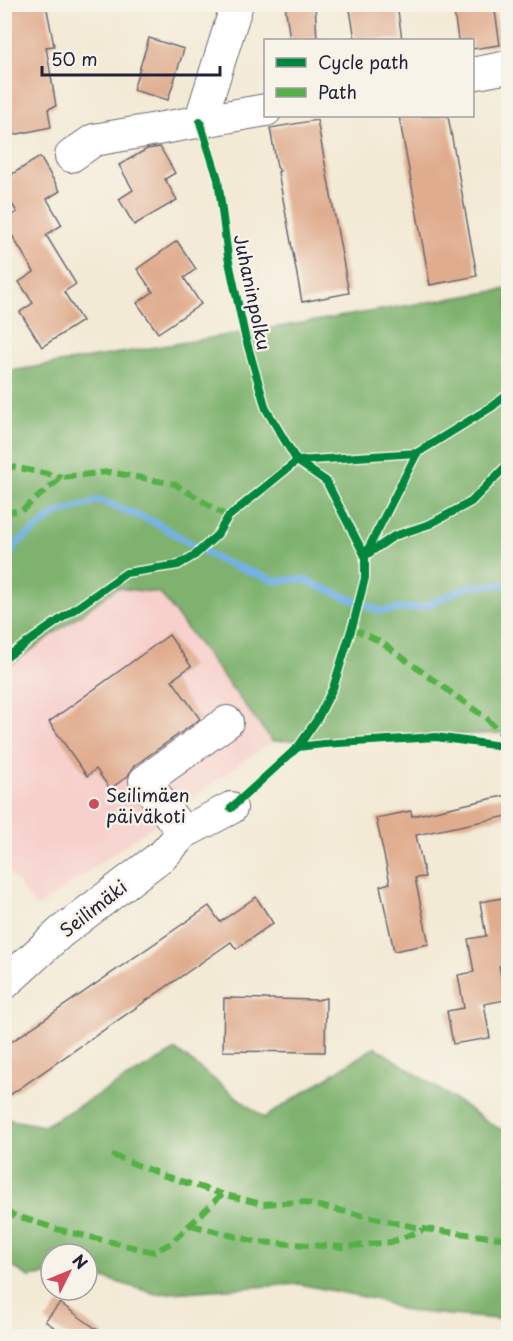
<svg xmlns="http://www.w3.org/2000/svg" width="513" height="1341" font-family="'Playpen Sans',sans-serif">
	<rect width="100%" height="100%" fill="#f7f3e8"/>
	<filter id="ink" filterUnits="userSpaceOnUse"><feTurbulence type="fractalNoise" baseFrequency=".0167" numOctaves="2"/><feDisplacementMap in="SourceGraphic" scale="12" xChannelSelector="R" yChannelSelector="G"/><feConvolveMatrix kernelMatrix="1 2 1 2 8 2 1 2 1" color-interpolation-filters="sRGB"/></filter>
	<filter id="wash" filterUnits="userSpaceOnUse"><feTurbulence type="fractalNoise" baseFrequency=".008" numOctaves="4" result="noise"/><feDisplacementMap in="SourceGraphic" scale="24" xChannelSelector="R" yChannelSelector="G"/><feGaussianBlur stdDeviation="1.35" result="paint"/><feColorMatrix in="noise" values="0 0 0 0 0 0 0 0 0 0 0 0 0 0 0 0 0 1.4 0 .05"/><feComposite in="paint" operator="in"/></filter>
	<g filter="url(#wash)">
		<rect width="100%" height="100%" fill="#f3ead5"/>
		<!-- built -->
		<path fill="#f7d0cc" d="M118,588l43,5 111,148 -235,167 -32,-41 -1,-198z"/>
		<!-- forest -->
		<g fill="#7eb26e" stroke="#506a54" stroke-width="1.5">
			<path d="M508,289v444l-236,8 -112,-148 -43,-5 -112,81v-297z"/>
			<path d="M375,1047l121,80 12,5v188l-102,-9 -32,-12 -75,-15 -143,10 -69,-21v-19h-36v20l-22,3 -24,-15v-143l39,7 132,-76 88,68z"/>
		</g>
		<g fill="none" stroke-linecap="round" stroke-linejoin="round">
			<!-- stream -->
			<path stroke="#73b1e6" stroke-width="7" d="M4,568l11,-23 41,-31 44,-14 54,22 67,39 55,20 26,-2 78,32 42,-4 46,-20 40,-3"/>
		</g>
		<g id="blocks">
			<!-- building -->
			<g fill="#e0ac8e">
				<path d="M4,4h42l8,42 -8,1 10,59 -8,3 3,18 -47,10z"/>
				<path d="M285,4h30l2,36h-27z"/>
				<path d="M349,4h48l5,36 -47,-1z"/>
				<path d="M453,4h41l6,41 -28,4v-9h-14z"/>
				<path d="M149,38l35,11 -16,51 -35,-10z"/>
				<path d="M399,116h49l29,160 -47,9z"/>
				<path d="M317,120l32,173 -47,9 -24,-130 2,-1 -3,-4 -7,-39z"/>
				<path d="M160,147l15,26 -10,6 12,21 -43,25 -15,-26 14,-9 -14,-25 28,-16z"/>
				<path d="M40,157l20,34 -13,8 15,26 -16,10 30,49 -12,8 18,29 -40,26 -22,-35 13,-9 -14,-21 15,-10 -30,-50v-2l13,-8 -13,-21v-12z"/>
				<path d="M177,241l19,28 -12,9 17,26 -43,29 -21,-30 16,-11 -16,-23z"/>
				<path d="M169,635l22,31 -19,14 28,39 -66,47 -6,10 -18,13 -14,-20 -9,7 -38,-54z"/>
				<path d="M508,795v21l-92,19 9,42 -10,1 14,66 -35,7 -14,-65 10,-3 -14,-65 35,-7 1,5z"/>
				<path d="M256,897l17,26 -37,26 -5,-7 -227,157v-52l205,-141 11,16z"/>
				<path d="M508,897v67l-9,2 6,34 -21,4 6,34 -37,6 -6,-33 17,-3 -6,-33 16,-3 -6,-33 18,-3 -6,-34z"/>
				<path d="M224,998l93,2 9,-2 -1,54 -102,-1z"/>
				<path d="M60,1303l46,33h-39l-22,-15z"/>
			</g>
		</g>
	</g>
	<g filter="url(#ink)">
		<use href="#blocks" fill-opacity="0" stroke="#6b6871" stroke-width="1.5"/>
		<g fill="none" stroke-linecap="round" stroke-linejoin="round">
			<defs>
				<g id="minor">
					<path d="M472,74l36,-7"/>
					<path d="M200,122l37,-118"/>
					<path d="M71,156l23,-16 172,-30"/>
					<path d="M183,833l-38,-52 82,-59"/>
					<path d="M4,984l57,-52 103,-78 19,-21 48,-25"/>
				</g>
			</defs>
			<!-- minor casing -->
			<use href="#minor" stroke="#6b6871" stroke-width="34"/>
			<!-- minor -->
			<use href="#minor" stroke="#fff" stroke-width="32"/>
			<!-- quiet -->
			<g stroke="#55b146" stroke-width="6" stroke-dasharray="12 6" stroke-linecap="butt">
				<path d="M4,465l58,12"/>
				<path d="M4,512l17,-1 41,-34 47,-5 66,12 53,33"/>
				<path d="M352,628l29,14 105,76 22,22"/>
				<path d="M112,1155l53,21 57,18"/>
				<path d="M4,1212l56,18 94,22 17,-9 51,-49 40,10 39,-2 123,27 84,10"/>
				<path d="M191,1225l66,17 85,5 49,-5 32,-12"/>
			</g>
			<defs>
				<g id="cycleway">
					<path d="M200,122l18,57 10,78 17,79 21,73 31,52 29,20 39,75v22l-11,43 -21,67 -15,30 -20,29 -67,61"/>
					<path d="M366,553l51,-100"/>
					<path d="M365,556l29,-20 36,-12 41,-22 37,-38"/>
					<path d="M4,659l122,-86 52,-8 17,-10 22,-20 11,-18 69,-56 120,-8 76,-47 15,-12"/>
					<path d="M298,747l25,-3 113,-7 72,10"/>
				</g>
			</defs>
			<!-- cycleway casing -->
			<use href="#cycleway" stroke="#f7f3e8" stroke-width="11"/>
			<!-- cycleway -->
			<use href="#cycleway" stroke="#00873e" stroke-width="8"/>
		</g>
	</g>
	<!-- markers -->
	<circle fill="#d1495b" stroke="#f7f3e8" stroke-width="2" cx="94" cy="804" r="6"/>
	<g text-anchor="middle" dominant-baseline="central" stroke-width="5" stroke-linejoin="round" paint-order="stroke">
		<!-- street labels -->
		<g font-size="18" fill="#22223b" stroke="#f7f3e8">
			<text transform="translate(253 292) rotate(78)">Juhaninpolku</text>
			<text transform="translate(93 908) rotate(-38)">Seilimäki</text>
		</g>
		<!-- poi labels -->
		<g font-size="18" fill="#22223b" stroke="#f7f3e8" text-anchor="start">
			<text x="106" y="794">Seilimäen<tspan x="106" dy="21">päiväkoti</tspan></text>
		</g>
	</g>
	<!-- margin -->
	<rect width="513" height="1341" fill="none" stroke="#f7f3e8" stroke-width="24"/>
	<!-- legend -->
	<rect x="264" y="39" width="210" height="78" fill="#f7f3e8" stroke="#a29fa3" stroke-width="1.5"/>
	<rect x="276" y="58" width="30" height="9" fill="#00873e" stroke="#a29fa3" stroke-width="1.5"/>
	<text x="318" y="69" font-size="18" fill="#22223b">Cycle path</text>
	<rect x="276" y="88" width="30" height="9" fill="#55b146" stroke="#a29fa3" stroke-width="1.5"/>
	<text x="318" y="99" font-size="18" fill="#22223b">Path</text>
	<!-- north arrow -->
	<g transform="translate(69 1272) rotate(47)"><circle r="28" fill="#f7f3e8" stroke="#a29fa3" stroke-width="1.5"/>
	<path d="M0-4.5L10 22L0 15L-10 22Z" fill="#d1495b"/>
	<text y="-9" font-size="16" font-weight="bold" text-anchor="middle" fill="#22223b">N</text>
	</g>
	<!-- scale -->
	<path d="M42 66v9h178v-9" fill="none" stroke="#22223b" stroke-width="3"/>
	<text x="51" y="66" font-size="18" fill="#22223b" stroke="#f7f3e8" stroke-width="4.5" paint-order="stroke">50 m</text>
</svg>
